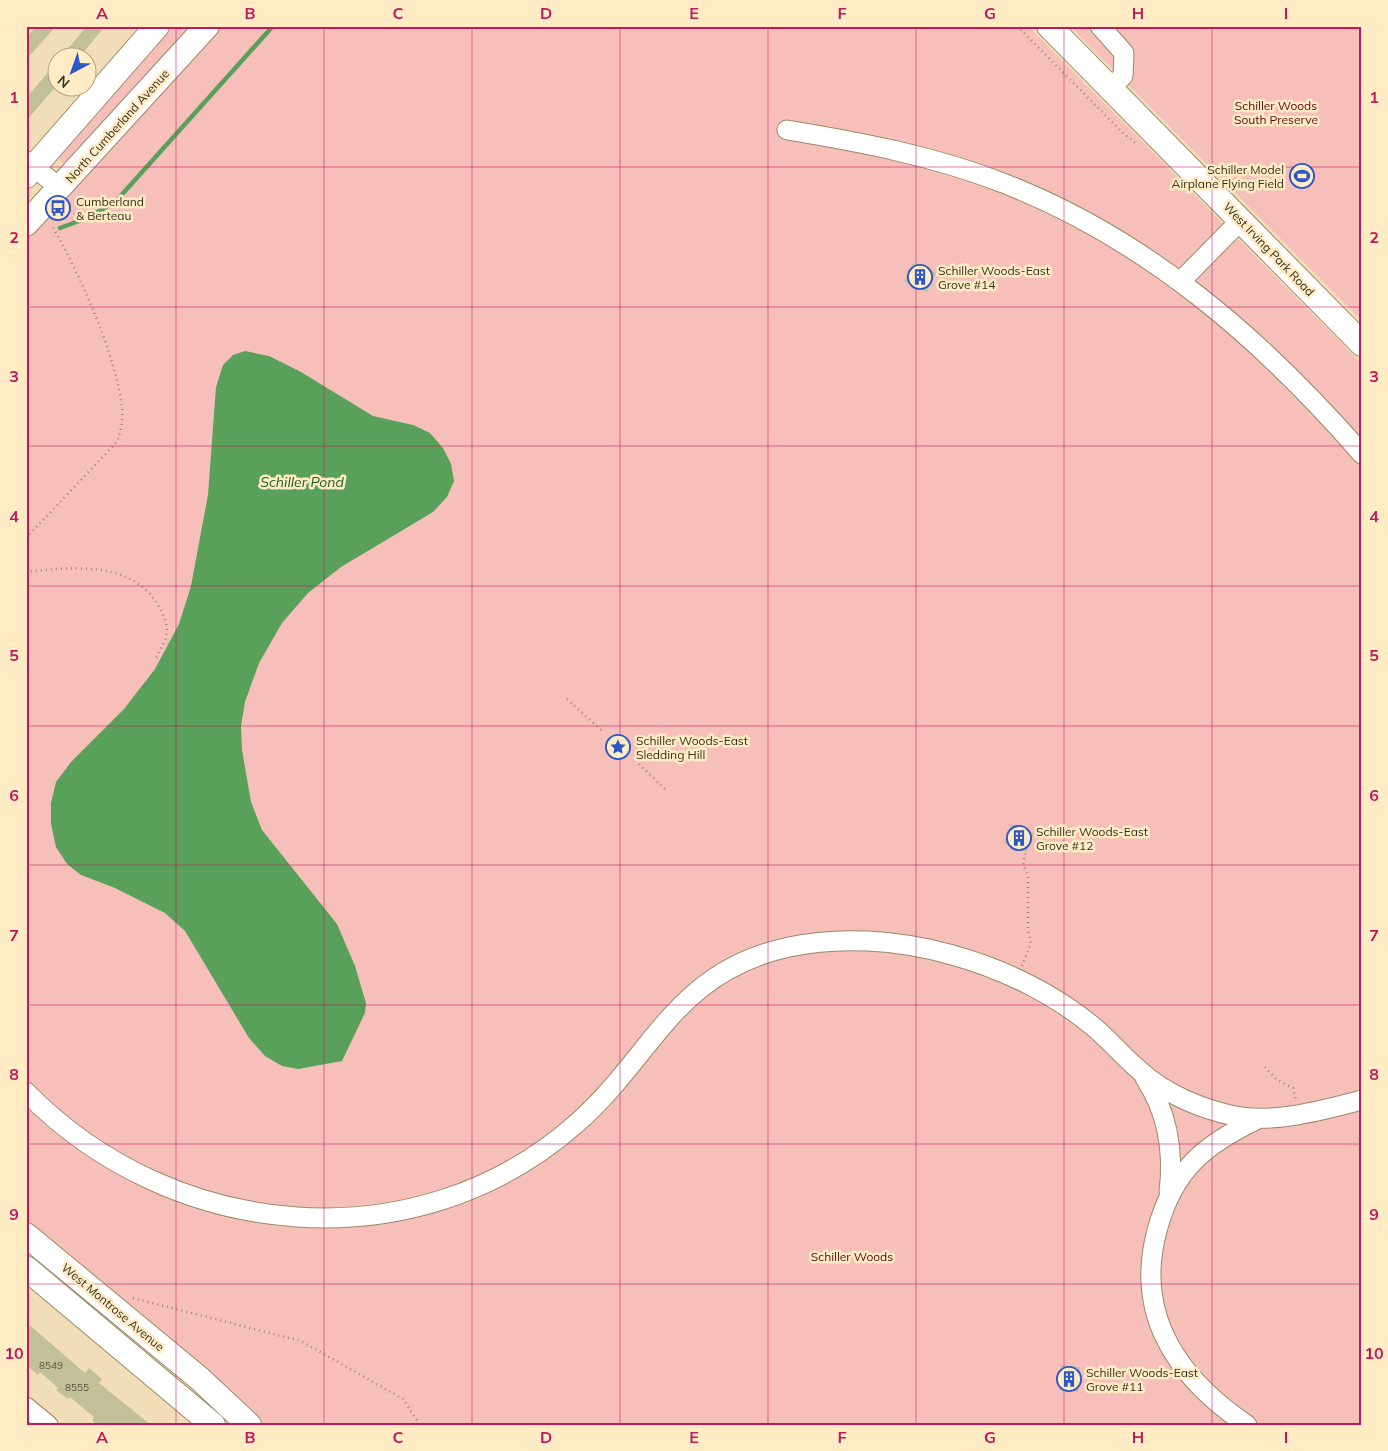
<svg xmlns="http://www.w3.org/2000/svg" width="1388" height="1451" font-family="Mulish,sans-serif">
	<rect width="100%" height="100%" fill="#f1deb8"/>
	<!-- green -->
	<g fill="#f7bfba">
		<path d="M170,26h26l-122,134 -11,3 -6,-7z"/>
		<path d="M220,26h808l334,338v1061h-1100l-41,-41 -195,-161v-985l85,-88z"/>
		<path d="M1070,26h292v295z"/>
	</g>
	<!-- water -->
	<path fill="#59a05b" d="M245,351l24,5 32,16 72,44 40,9 17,8 13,15 8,16 3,17 -7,16 -14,15 -92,55 -33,26 -26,30 -23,40 -14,39 -4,24 1,24 9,52 11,28 75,94 18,42 11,37 -1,10 -23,48 -44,8 -16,-3 -17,-10 -16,-18 -64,-107 -20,-18 -50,-25 -34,-13 -14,-11 -11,-17 -5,-23v-21l5,-21 15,-20 53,-53 31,-40 24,-45 12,-38 17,-91 8,-108 7,-22 10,-10z"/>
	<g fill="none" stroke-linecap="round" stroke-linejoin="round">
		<!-- stream -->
		<path stroke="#59a05b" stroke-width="4.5" d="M60,228l30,-11 27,-17 156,-174"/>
	</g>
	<!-- building -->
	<g fill="#c2c098">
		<path d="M37,26h19l-30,34v-22z"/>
		<path d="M87,26h18l-26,32h-19z"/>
		<path d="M58,61v23l-32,37v-23z"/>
		<path d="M913,263l23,10 -9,19 -23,-11z"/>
		<path d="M1011,824l23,9 -7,19 -23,-9z"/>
		<path d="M26,1322l59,51 4,-5 13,11 -3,4 52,42h-54l-5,-5 2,-3 -24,-20 -2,2 -12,-9 2,-2 -18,-16 -2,3 -12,-10z"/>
		<path d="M1061,1365l19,2 -2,25 -19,-2z"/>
	</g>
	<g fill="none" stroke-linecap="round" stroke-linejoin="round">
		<defs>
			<g id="minor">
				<path d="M1100,26l24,27 -1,23 -13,12"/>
				<path d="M787,130c73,12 147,26 216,53 144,56 259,156 359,271"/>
				<path d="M26,161l34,27"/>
				<path d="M1181,281l60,-61"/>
				<path d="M1145,1078c23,35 29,73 24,114"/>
				<path d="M26,1092c147,150 391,173 551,31 77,-68 97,-151 212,-176 101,-22 228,15 306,81 16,14 29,29 44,42 26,24 62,39 96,46 38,8 89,-6 127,-16"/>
				<path d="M26,1407l22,18"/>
				<path d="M1247,1425c-71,-48 -114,-112 -89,-198 16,-57 46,-82 98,-107"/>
			</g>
			<g id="major">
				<path d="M1049,26l313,318"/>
				<path d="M26,176l131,-150"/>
				<path d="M26,224l181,-198"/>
				<path d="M26,1235l174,144 49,46"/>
				<path d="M26,1268l187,157"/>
			</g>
		</defs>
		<!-- minor casing -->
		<use href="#minor" stroke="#9b8a66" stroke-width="21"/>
		<!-- major casing -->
		<use href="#major" stroke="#9b8a66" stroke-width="26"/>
		<!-- path -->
		<g stroke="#988a70" stroke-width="2.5" stroke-dasharray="1 4" stroke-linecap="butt">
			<path d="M1017,26l107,108 14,11"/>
			<path d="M26,538l91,-96c4,-12 6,-22 5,-34 -6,-55 -44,-137 -71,-184"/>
			<path d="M26,572c45,-5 105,-12 132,33 14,25 10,30 -2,53"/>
			<path d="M567,699l35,32"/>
			<path d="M639,764l28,27"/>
			<path d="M1022,966l9,-23 -3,-12v-55l-5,-11 3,-14"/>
			<path d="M1265,1067l11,12 17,9 3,12"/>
			<path d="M133,1298l168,43 102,58 17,26"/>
		</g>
		<!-- minor -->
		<use href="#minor" stroke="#fff" stroke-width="19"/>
		<!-- major -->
		<use href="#major" stroke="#fff" stroke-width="24"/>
	</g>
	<!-- grid -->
	<path fill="none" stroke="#c2185b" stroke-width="1" stroke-opacity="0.55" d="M176,26v1399M324,26v1399M472,26v1399M620,26v1399M768,26v1399M916,26v1399M1064,26v1399M1212,26v1399M26,167h1336M26,307h1336M26,446h1336M26,586h1336M26,726h1336M26,865h1336M26,1005h1336M26,1144h1336M26,1284h1336"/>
	<!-- icons -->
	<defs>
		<symbol id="stadium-ring" viewBox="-11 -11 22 22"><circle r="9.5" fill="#ffecc5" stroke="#2c57c6" stroke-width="1.5"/><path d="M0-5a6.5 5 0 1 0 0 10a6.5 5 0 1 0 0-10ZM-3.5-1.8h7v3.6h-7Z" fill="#2c57c6"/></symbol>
		<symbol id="bus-ring" viewBox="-11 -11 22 22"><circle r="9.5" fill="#ffecc5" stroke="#2c57c6" stroke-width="1.5"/><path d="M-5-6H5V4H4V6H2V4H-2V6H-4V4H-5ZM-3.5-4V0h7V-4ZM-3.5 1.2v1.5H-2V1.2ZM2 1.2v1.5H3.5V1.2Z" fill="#2c57c6"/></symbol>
		<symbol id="building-ring" viewBox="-11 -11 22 22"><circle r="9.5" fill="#ffecc5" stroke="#2c57c6" stroke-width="1.5"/><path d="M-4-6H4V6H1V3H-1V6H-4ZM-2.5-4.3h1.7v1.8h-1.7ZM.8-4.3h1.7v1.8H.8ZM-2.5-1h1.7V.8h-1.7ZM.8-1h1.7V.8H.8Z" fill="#2c57c6"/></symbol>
		<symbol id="sight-ring" viewBox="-11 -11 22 22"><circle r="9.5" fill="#ffecc5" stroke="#2c57c6" stroke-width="1.5"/><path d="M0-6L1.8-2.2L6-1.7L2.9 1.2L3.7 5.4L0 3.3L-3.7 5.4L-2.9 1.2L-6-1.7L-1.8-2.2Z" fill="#2c57c6"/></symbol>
	</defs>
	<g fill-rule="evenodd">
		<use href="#stadium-ring" x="1288" y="162" width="28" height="28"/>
		<use href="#bus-ring" x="44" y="194" width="28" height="28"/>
		<use href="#building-ring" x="906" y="263" width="28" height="28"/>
		<use href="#sight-ring" x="604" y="733" width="28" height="28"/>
		<use href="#building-ring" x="1005" y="824" width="28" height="28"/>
		<use href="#building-ring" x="1055" y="1365" width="28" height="28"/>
	</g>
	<g text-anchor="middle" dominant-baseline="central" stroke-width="5" stroke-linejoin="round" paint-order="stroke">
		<!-- number labels -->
		<g font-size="10" fill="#5a5540">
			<text x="51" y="1365">8549</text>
			<text x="77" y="1387">8555</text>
		</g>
		<!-- park labels -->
		<g font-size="12" fill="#63050e" stroke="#ffecc5">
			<text x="1276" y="105">Schiller Woods<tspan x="1276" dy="14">South Preserve</tspan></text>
			<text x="852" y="1256">Schiller Woods</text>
		</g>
		<!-- street labels -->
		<g font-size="12" fill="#383122" stroke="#ffecc5">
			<text transform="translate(117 126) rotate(-48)">North Cumberland Avenue</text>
			<text transform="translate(1269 249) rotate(46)">West Irving Park Road</text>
			<text transform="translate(113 1307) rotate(40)">West Montrose Avenue</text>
		</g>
		<!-- poi labels -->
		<g font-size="12" fill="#383122" stroke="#ffecc5" text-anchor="start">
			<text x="1284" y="169" text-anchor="end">Schiller Model<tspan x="1284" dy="14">Airplane Flying Field</tspan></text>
			<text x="76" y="201">Cumberland<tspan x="76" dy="14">&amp; Berteau</tspan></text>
			<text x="938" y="270">Schiller Woods-East<tspan x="938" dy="14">Grove #14</tspan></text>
			<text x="636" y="740">Schiller Woods-East<tspan x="636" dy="14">Sledding Hill</tspan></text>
			<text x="1036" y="831">Schiller Woods-East<tspan x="1036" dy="14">Grove #12</tspan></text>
			<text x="1086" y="1372">Schiller Woods-East<tspan x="1086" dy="14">Grove #11</tspan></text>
		</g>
		<!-- water labels -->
		<g font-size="14" font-style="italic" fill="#1a6522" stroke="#ffecc5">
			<text x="302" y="482">Schiller Pond</text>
		</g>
	</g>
	<!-- border -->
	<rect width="1388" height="1451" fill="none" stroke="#ffecc5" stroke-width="55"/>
	<!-- north arrow -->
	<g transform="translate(72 72) rotate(221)"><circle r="24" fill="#ffecc5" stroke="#afa184"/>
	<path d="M0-4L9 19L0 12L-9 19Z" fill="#2c57c6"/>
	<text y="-8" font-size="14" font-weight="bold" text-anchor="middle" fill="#383122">N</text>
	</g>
	<rect x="28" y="28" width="1332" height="1396" fill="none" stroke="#c2185b" stroke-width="2"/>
	<g font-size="16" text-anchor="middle" font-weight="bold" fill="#c2185b">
		<text x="102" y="19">A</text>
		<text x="250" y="19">B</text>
		<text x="398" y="19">C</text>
		<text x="546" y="19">D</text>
		<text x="694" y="19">E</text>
		<text x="842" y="19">F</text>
		<text x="990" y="19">G</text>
		<text x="1138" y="19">H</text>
		<text x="1286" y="19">I</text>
		<text x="14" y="103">1</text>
		<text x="1374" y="103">1</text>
		<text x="14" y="243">2</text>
		<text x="1374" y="243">2</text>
		<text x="14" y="382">3</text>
		<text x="1374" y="382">3</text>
		<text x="14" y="522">4</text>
		<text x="1374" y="522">4</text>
		<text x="14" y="661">5</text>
		<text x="1374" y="661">5</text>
		<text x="14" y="801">6</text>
		<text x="1374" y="801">6</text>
		<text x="14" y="941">7</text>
		<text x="1374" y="941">7</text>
		<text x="14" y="1080">8</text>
		<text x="1374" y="1080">8</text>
		<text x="14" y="1220">9</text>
		<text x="1374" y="1220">9</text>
		<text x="14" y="1359">10</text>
		<text x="1374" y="1359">10</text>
		<text x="102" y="1443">A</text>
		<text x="250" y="1443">B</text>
		<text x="398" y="1443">C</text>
		<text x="546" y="1443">D</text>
		<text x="694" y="1443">E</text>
		<text x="842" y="1443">F</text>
		<text x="990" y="1443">G</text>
		<text x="1138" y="1443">H</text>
		<text x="1286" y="1443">I</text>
	</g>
</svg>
